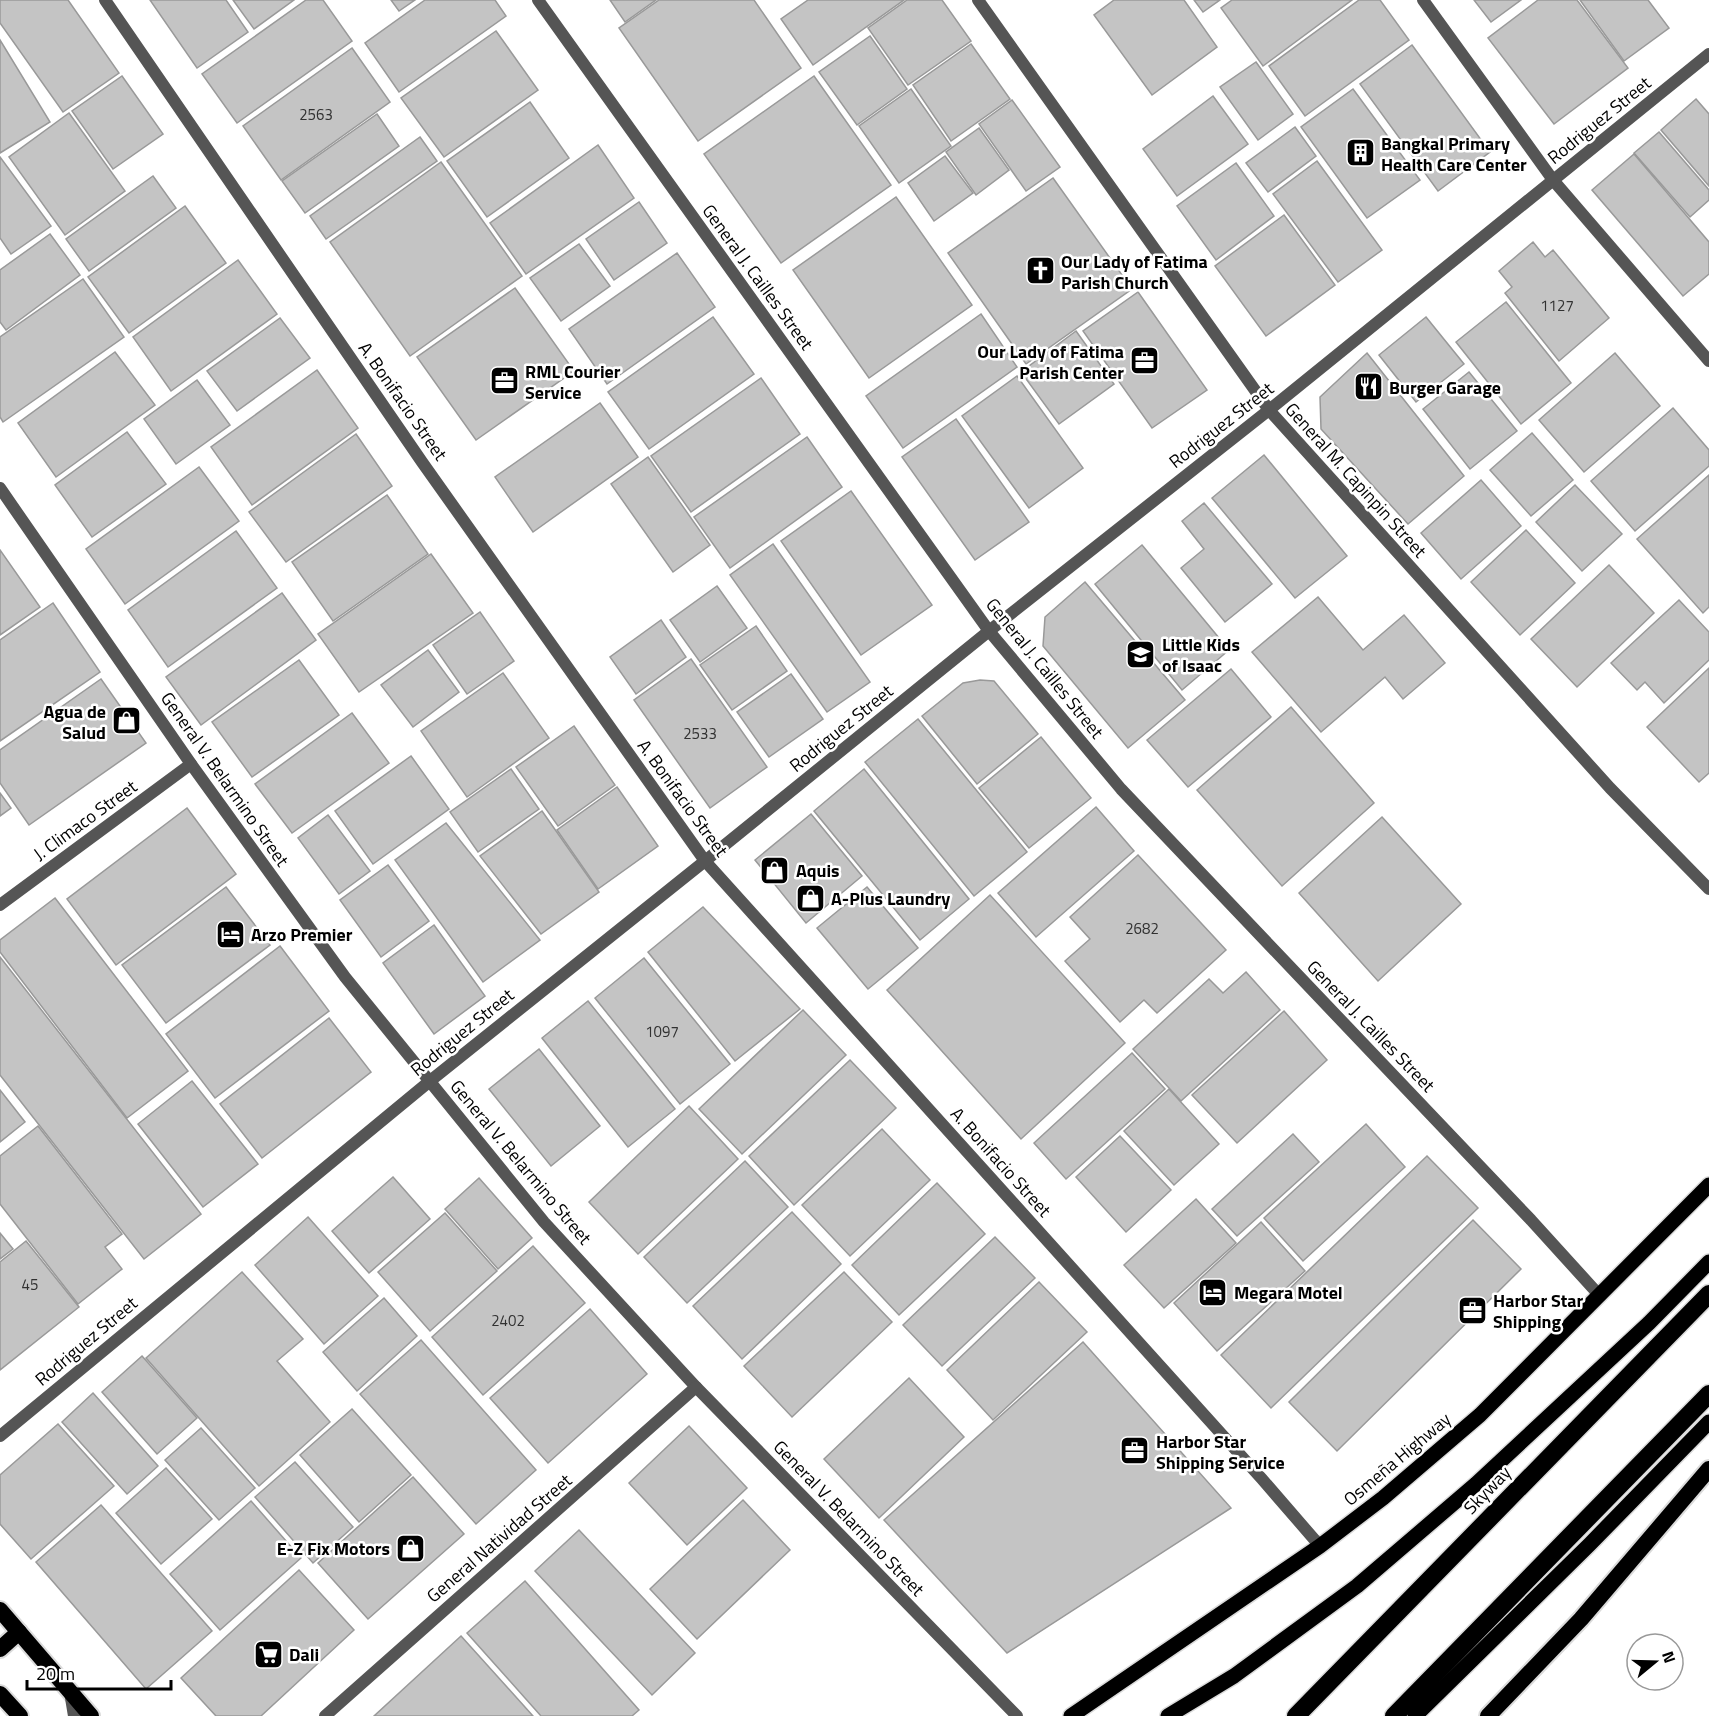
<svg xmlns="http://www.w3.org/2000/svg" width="1709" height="1716" font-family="'Titillium Web',sans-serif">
	<rect width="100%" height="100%" fill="#fff"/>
	<!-- building -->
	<g fill="#c4c4c4" stroke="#999" stroke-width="1.5">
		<path d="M0,0h68l51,73 -56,39 -63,-89z"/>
		<path d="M150,0h76l22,32 -51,36z"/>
		<path d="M233,0h61l-40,29z"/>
		<path d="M306,0h17l29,41 -115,82 -35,-49z"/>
		<path d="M391,0h24l-16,11z"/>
		<path d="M425,0h70l11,16 -107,76 -34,-49z"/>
		<path d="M610,0h46l-31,22z"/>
		<path d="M659,0h95l47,68 -103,73 -79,-113z"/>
		<path d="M808,0h96l-91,65 -32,-46z"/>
		<path d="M907,0h35l29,41 -63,44 -40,-57z"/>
		<path d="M1114,0h70l33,47 -65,48 -58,-80z"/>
		<path d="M1194,0h26l-17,12z"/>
		<path d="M1232,0h120l-89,66 -42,-58z"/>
		<path d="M1359,0h21l29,40 -104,76 -36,-50z"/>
		<path d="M1474,0h47l-30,22z"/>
		<path d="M1538,0h39l51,68 -74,56 -66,-86z"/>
		<path d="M1580,0h68l21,28 -45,33z"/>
		<path d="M496,31l42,59 -94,67 -43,-59z"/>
		<path d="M870,36l37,53 -50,36 -38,-53z"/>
		<path d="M0,40l50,82 -50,31z"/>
		<path d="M971,44l39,55 -59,42 -38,-56z"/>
		<path d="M1412,45l78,107 -52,39 -78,-107z"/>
		<path d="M352,48l38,54 -109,78 -38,-54z"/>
		<path d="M1256,62l37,52 -35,26 -38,-53z"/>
		<path d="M122,76l41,58 -50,35 -41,-58z"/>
		<path d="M814,76l77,109 -110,78 -77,-109z"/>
		<path d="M911,89l40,57 -52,37 -40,-57z"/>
		<path d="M1353,89l67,91 -53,38 -66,-91z"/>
		<path d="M1213,96l35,48 -71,52 -34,-47z"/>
		<path d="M1696,99l13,15v72l-48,-56z"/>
		<path d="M1012,100l48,67 -34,24 -47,-67z"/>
		<path d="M530,102l39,56 -82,59 -40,-56z"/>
		<path d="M69,113l56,78 -60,44 -56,-78z"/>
		<path d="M377,114l22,32 -94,67 -23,-32z"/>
		<path d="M1295,127l21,29 -48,36 -22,-29z"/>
		<path d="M979,128l30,42 -33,25 -30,-43z"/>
		<path d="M1659,132l50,58v10l-19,17 -56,-64z"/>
		<path d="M420,137l17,24 -111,78 -16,-23z"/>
		<path d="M598,145l36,53 -108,76 -36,-51z"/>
		<path d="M1634,154l75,88v32l-26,22 -91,-106z"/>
		<path d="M945,156l28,37 -39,28 -26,-38z"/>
		<path d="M0,157l51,69 -40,28 -11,-16z"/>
		<path d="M1317,161l65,89 -44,32 -65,-88z"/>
		<path d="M441,162l81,114 -112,80 -80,-114z"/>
		<path d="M1236,163l38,53 -58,44 -39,-54z"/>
		<path d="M153,176l23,32 -87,63 -23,-32z"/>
		<path d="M1053,178l79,111 -106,75 -78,-111z"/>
		<path d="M896,197l76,108 -103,73 -76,-108z"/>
		<path d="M639,202l28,41 -53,37 -28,-41z"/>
		<path d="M185,206l41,57 -97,70 -41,-56z"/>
		<path d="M1284,215l51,70 -69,51 -51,-70z"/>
		<path d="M50,234l30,41 -74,55 -6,-8v-52z"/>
		<path d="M1533,242l12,15 8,-7 56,68 -50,43 -54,-68 7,-6 -13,-16z"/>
		<path d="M579,244l31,42 -49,35 -31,-43z"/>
		<path d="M677,253l38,54 -108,77 -38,-55z"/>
		<path d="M238,260l39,54 -106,77 -38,-54z"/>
		<path d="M83,279l41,58 -121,85 -3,-5v-80z"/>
		<path d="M515,288l59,83 -98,69 -59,-83z"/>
		<path d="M1138,292l69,98 -55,38 -69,-97z"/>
		<path d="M1506,302l65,81 -50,41 -65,-82z"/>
		<path d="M981,314l36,53 -114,81 -37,-52z"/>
		<path d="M713,317l41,57 -105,75 -41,-57z"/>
		<path d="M1426,317l38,47 -48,38 -37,-47z"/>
		<path d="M280,318l30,40 -73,53 -30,-40z"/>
		<path d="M1076,331l38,53 -55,40 -38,-52z"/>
		<path d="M115,352l40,53 -99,72 -38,-54z"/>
		<path d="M1367,353l97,123 -56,48 -87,-95 -1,-32z"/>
		<path d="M1615,353l45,53 -76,66 -45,-52z"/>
		<path d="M317,370l41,58 -106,77 -41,-58z"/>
		<path d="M1469,372l48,59 -47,38 -47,-60z"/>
		<path d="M1017,376l66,92 -54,40 -67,-92z"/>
		<path d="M761,378l39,56 -109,78 -40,-56z"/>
		<path d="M197,380l33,45 -54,39 -32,-45z"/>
		<path d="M600,403l38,54 -105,75 -38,-55z"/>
		<path d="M1673,408l36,42v16l-74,65 -44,-50z"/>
		<path d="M956,419l73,103 -54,38 -73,-103z"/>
		<path d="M127,432l39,52 -74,53 -37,-52z"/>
		<path d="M1532,433l41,47 -42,36 -41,-46z"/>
		<path d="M356,434l36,52 -106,76 -37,-50z"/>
		<path d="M807,437l35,50 -112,81 -36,-51z"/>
		<path d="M1264,455l83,101 -52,42 -83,-100z"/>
		<path d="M648,457l62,88 -37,27 -62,-88z"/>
		<path d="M199,467l40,54 -114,83 -39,-55z"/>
		<path d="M1709,475v132l-6,6 -66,-74z"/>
		<path d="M1481,480l40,46 -60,53 -40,-46z"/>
		<path d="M1575,485l47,49 -40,37 -46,-49z"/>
		<path d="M851,491l81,114 -71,50 -80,-114z"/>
		<path d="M387,495l41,59 -95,67 -41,-59z"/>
		<path d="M1204,503l68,81 -47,38 -44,-54 23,-19 -22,-28z"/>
		<path d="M1526,530l49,53 -55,52 -49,-53z"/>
		<path d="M236,531l41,57 -109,79 -40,-57z"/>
		<path d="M773,544l97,138 -43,30 -97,-137z"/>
		<path d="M1142,545l87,105 -47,40 -87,-106z"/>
		<path d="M0,550l40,57 -40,28z"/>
		<path d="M431,554l42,59 -114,79 -41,-58z"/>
		<path d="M1609,565l45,48 -77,74 -46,-48z"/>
		<path d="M1085,582l100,118 -57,48 -85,-102 2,-29z"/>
		<path d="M717,586l30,42 -47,34 -30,-42z"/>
		<path d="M282,593l34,47 -115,85 -35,-48z"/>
		<path d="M1318,597l45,53 41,-35 41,48 -42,36 -18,-22 -64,55 -69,-80z"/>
		<path d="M1679,600l30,32v28l-45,43 -19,-21 -8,8 -26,-27z"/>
		<path d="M53,603l47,69 -100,69v-101z"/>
		<path d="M480,612l34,49 -47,33 -34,-49z"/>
		<path d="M661,620l25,37 -50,37 -26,-37z"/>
		<path d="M756,626l31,45 -55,39 -32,-45z"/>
		<path d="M428,650l31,42 -46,35 -32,-42z"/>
		<path d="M691,659l76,108 -57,41 -76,-108z"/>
		<path d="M299,660l40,55 -87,62 -40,-55z"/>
		<path d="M1709,668v105l-10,9 -52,-55z"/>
		<path d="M1231,669l40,48 -83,70 -41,-47z"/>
		<path d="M503,673l46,65 -82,59 -46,-66z"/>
		<path d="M791,674l32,45 -54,38 -32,-45z"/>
		<path d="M101,679l45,64 -117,82 -29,-42v-33z"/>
		<path d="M980,680l14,1 44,53 -61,50 -55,-68 41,-33z"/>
		<path d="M1291,707l83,96 -92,83 -85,-96z"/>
		<path d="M352,713l37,50 -97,70 -37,-49z"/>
		<path d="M918,719l109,133 -53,44 -109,-134z"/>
		<path d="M574,726l41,59 -57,41 -42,-59z"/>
		<path d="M1041,737l50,61 -62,50 -50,-60z"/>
		<path d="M411,756l38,53 -76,55 -38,-53z"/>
		<path d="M511,769l28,40 -61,43 -28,-40z"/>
		<path d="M864,769l105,130 -49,41 -106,-129z"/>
		<path d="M617,787l41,59 -60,43 -41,-59z"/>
		<path d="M0,793l11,15 -11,8z"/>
		<path d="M1096,807l38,44 -98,86 -38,-44z"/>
		<path d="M187,808l49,66 -120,91 -49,-66z"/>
		<path d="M542,811l57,81 -58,42 -61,-78z"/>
		<path d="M811,814l51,62 -56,47 -51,-63z"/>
		<path d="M328,815l42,56 -31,23 -41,-56z"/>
		<path d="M1382,817l79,87 -83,77 -79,-88z"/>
		<path d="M446,823l94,117 -57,42 -88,-122z"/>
		<path d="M1138,855l88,95 -69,63 -13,-13 -24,22 -55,-61 25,-22 -20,-22z"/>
		<path d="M388,865l41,56 -48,36 -41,-57z"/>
		<path d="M226,887l44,58 -104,78 -44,-58z"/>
		<path d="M867,887l51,61 -50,41 -51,-61z"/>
		<path d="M990,895l135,148 -104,96 -134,-149z"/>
		<path d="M55,898l133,173 -61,47 -127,-166v-12z"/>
		<path d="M703,907l97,102 -65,52 -87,-109z"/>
		<path d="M434,925l51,71 -51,38 -51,-71z"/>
		<path d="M280,946l49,65 -114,87 -49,-64z"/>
		<path d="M0,957l201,257 -57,45 -144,-184z"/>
		<path d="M644,958l86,106 -50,40 -85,-106z"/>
		<path d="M1246,972l34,38 -99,91 -48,-52 76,-70 14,14z"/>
		<path d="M588,1001l87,108 -47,38 -86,-109z"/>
		<path d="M803,1010l43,45 -104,99 -43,-45z"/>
		<path d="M1284,1011l43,49 -90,83 -45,-48z"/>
		<path d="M329,1018l42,54 -109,86 -42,-54z"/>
		<path d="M539,1049l61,77 -49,40 -62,-77z"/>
		<path d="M1132,1053l33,36 -99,90 -32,-36z"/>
		<path d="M850,1060l46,48 -102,97 -45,-49z"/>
		<path d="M192,1081l66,83 -55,43 -65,-83z"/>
		<path d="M1169,1089l50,55 -45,41 -50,-54z"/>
		<path d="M0,1090l25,32 -25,20z"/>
		<path d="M689,1106l49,53 -100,95 -49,-52z"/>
		<path d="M1366,1124l39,43 -102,94 -39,-43z"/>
		<path d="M38,1126l84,108 -17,13 17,22 -44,35 -78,-100v-48z"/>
		<path d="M882,1129l48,51 -80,76 -48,-51z"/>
		<path d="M1293,1134l26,28 -82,74 -25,-27z"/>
		<path d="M1120,1136l51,54 -45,42 -50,-55z"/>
		<path d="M1427,1156l51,52 -207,200 -50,-53z"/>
		<path d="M745,1161l43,46 -101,96 -43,-46z"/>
		<path d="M393,1177l37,42 -61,54 -37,-42z"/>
		<path d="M479,1178l53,60 -34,31 -53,-60z"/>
		<path d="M937,1183l48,51 -86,81 -47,-50z"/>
		<path d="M1196,1199l40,44 -72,65 -40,-43z"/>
		<path d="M792,1212l49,52 -99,95 -49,-53z"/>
		<path d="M445,1213l52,58 -67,60 -52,-59z"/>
		<path d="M308,1217l70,79 -54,48 -69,-79z"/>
		<path d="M1473,1220l48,49 -184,182 -48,-49z"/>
		<path d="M1261,1222l44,49 -88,80 -43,-48z"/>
		<path d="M0,1233l13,16 -13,10z"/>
		<path d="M995,1237l40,41 -93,88 -39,-41z"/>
		<path d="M26,1241l53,66 -79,63v-108z"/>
		<path d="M533,1246l52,57 -102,92 -51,-58z"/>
		<path d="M242,1272l61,67 -26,22 53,61 -71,64 -113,-128z"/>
		<path d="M844,1272l48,50 -100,95 -48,-51z"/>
		<path d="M1039,1282l48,50 -94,88 -46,-50z"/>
		<path d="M384,1298l33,38 -60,55 -34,-39z"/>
		<path d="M590,1309l57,65 -99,89 -58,-65z"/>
		<path d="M421,1340l115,130 -60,54 -116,-130z"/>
		<path d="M1083,1342l148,166 -224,145 -123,-133z"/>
		<path d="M142,1356l55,62 -40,36 -55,-62z"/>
		<path d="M909,1378l55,59 -85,81 -55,-59z"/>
		<path d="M93,1393l65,73 -31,28 -65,-72z"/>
		<path d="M352,1409l59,66 -52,47 -59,-67z"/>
		<path d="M58,1424l56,62 -83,73 -31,-35v-49z"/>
		<path d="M689,1426l58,62 -60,57 -58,-62z"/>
		<path d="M201,1428l54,60 -36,32 -54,-60z"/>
		<path d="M295,1462l58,65 -40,36 -58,-66z"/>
		<path d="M166,1468l46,51 -51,45 -45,-51z"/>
		<path d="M413,1477l51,57 -96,85 -50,-56z"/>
		<path d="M743,1500l47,50 -93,89 -47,-50z"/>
		<path d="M251,1501l50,57 -81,72 -50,-56z"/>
		<path d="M101,1505l111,126 -66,58 -110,-127z"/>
		<path d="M579,1530l116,123 -43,42 -117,-124z"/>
		<path d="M299,1570l55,60 -93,86h-45l-35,-38z"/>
		<path d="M525,1581l114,129 -7,6h-91l-74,-83z"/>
		<path d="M461,1636l72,80h-159z"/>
	</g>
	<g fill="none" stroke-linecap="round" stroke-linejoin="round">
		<defs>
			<g id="primary">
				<path d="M1071,1716l249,-170 63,-48 97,-83 229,-230"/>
				<path d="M1168,1716l66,-40 123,-90 119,-102 173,-161 60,-61"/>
				<path d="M1415,1716l175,-172 119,-122"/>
			</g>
			<g id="trunk">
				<path d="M0,1610l91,106"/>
				<path d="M0,1649l19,-17"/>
				<path d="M0,1694l20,22"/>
				<path d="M1488,1716l93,-97 128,-150"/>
			</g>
			<g id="motorway">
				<path d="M1296,1716l413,-422"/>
				<path d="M1394,1716l315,-322"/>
			</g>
		</defs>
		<!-- primary casing -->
		<use href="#primary" stroke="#dbdbdb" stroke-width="18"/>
		<!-- trunk casing -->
		<use href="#trunk" stroke="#dbdbdb" stroke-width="20"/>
		<!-- motorway casing -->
		<use href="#motorway" stroke="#dbdbdb" stroke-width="21"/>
		<!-- service -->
		<path stroke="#555" stroke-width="12" d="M70,1692l4,24"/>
		<!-- minor -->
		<g stroke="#555" stroke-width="12">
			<path d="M105,0l317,462 283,399 557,618 58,67"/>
			<path d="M538,0l451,631 132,158 410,431 69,76"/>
			<path d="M978,0l291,410 341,378 99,101"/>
			<path d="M1423,0l130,180 156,181"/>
			<path d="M0,488l191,276 154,213 199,245 152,165 321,329"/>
			<path d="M0,905l191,-141"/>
			<path d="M0,1436l430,-355 275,-220 284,-230 280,-221 440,-356"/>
			<path d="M325,1716l371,-329"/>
		</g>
		<!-- primary -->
		<use href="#primary" stroke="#000" stroke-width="15"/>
		<!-- trunk -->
		<use href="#trunk" stroke="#000" stroke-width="16"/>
		<!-- motorway -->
		<use href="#motorway" stroke="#000" stroke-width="18"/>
	</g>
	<!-- icons -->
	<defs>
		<symbol id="building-square" viewBox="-11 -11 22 22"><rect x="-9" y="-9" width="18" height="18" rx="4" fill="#000" stroke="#fff"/><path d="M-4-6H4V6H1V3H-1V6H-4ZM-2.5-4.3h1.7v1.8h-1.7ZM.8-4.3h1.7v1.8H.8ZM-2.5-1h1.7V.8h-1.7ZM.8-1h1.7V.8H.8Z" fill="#fff"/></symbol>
		<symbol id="church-square" viewBox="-11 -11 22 22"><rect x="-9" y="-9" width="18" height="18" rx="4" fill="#000" stroke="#fff"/><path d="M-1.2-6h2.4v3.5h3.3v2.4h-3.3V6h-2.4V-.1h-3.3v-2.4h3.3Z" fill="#fff"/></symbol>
		<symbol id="office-square" viewBox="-11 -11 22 22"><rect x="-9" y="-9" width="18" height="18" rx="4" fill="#000" stroke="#fff"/><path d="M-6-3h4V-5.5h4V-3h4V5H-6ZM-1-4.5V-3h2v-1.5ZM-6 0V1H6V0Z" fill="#fff"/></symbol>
		<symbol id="restaurant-square" viewBox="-11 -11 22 22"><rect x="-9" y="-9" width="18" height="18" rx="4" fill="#000" stroke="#fff"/><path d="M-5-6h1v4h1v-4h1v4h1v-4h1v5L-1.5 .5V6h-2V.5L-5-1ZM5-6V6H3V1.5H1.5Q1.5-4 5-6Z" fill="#fff"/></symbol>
		<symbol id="school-square" viewBox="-11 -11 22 22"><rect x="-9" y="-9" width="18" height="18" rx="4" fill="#000" stroke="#fff"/><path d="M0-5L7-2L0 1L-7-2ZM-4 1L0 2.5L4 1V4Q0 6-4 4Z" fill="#fff"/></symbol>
		<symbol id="shop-square" viewBox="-11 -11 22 22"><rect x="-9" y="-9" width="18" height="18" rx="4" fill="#000" stroke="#fff"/><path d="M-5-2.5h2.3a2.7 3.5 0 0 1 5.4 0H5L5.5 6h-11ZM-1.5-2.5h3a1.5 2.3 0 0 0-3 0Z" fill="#fff"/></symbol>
		<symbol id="hotel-square" viewBox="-11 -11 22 22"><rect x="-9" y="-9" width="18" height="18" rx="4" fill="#000" stroke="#fff"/><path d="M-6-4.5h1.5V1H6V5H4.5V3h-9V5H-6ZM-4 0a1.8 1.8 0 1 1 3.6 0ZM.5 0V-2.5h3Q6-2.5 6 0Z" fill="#fff"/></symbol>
		<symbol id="supermarket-square" viewBox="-11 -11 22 22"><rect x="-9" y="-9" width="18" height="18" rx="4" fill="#000" stroke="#fff"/><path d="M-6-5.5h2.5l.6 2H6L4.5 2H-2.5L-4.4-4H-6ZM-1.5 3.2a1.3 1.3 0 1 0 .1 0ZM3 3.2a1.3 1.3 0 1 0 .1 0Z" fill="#fff"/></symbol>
	</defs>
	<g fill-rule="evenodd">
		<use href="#building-square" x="1344" y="136" width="33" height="33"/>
		<use href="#church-square" x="1024" y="254" width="33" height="33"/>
		<use href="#office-square" x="1128" y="344" width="33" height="33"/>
		<use href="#office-square" x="488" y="364" width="33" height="33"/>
		<use href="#restaurant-square" x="1352" y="370" width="33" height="33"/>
		<use href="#school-square" x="1124" y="638" width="33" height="33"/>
		<use href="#shop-square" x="110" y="704" width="33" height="33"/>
		<use href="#shop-square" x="758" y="854" width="33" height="33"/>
		<use href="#shop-square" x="794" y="882" width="33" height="33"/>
		<use href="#hotel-square" x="214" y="918" width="33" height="33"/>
		<use href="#hotel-square" x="1196" y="1276" width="33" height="33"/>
		<use href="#office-square" x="1456" y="1294" width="33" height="33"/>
		<use href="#office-square" x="1118" y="1434" width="33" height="33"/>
		<use href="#shop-square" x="394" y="1532" width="33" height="33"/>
		<use href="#supermarket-square" x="252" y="1638" width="33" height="33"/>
	</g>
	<g text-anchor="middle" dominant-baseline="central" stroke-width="5" stroke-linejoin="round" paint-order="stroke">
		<!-- number labels -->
		<g font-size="15" fill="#313131">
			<text x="316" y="114">2563</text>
			<text x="1557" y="305">1127</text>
			<text x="700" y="733">2533</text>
			<text x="1142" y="928">2682</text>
			<text x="662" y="1031">1097</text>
			<text x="30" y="1284">45</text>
			<text x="508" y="1320">2402</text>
		</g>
		<!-- street labels -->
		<g font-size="18" fill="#000" stroke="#fff">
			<text transform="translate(1599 120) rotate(-39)">Rodriguez Street</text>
			<text transform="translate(758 277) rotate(54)">General J. Cailles Street</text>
			<text transform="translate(403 401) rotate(55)">A. Bonifacio Street</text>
			<text transform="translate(1221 425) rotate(-38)">Rodriguez Street</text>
			<text transform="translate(1356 480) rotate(48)">General M. Capinpin Street</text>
			<text transform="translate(1045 668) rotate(51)">General J. Cailles Street</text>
			<text transform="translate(841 728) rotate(-39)">Rodriguez Street</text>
			<text transform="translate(225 779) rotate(55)">General V. Belarmino Street</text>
			<text transform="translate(683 798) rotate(54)">A. Bonifacio Street</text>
			<text transform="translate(85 820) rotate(-36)">J. Climaco Street</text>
			<text transform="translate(1371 1026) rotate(46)">General J. Cailles Street</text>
			<text transform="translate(462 1032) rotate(-39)">Rodriguez Street</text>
			<text transform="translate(521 1162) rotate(50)">General V. Belarmino Street</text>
			<text transform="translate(1001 1162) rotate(48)">A. Bonifacio Street</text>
			<text transform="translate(86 1341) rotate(-40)">Rodriguez Street</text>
			<text transform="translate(1397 1459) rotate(-40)">Osmeña Highway</text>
			<text transform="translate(1487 1490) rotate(-46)">Skyway</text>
			<text transform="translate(849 1518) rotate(46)">General V. Belarmino Street</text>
			<text transform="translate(499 1538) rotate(-41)">General Natividad Street</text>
		</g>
		<!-- poi labels -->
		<g font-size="18" font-weight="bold" fill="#000" stroke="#fff" text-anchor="start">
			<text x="1381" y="143">Bangkal Primary<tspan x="1381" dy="21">Health Care Center</tspan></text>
			<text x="1061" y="261">Our Lady of Fatima<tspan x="1061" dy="21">Parish Church</tspan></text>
			<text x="1124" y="351" text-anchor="end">Our Lady of Fatima<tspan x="1124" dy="21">Parish Center</tspan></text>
			<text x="525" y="371">RML Courier<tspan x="525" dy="21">Service</tspan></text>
			<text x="1389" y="387">Burger Garage</text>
			<text x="1162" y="644">Little Kids<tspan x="1162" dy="21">of Isaac</tspan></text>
			<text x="106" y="711" text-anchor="end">Agua de<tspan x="106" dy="21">Salud</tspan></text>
			<text x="796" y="870">Aquis</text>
			<text x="831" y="898">A-Plus Laundry</text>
			<text x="251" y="934">Arzo Premier</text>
			<text x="1234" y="1292">Megara Motel</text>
			<text x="1493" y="1300">Harbor Star<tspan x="1493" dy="21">Shipping</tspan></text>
			<text x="1156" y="1441">Harbor Star<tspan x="1156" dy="21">Shipping Service</tspan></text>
			<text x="390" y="1548" text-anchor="end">E-Z Fix Motors</text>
			<text x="289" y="1654">Dali</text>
		</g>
	</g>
	<!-- north arrow -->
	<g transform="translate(1655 1662) rotate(71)"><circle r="28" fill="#ffffff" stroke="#999999" stroke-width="1.5"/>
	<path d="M0-4.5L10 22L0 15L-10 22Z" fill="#000000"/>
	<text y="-9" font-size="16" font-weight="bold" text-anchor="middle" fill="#000000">N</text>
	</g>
	<!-- scale -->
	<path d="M27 1680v9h144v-9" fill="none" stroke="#000000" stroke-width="3"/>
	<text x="36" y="1680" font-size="18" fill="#000000" stroke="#ffffff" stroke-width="4.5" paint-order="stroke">20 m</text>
</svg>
